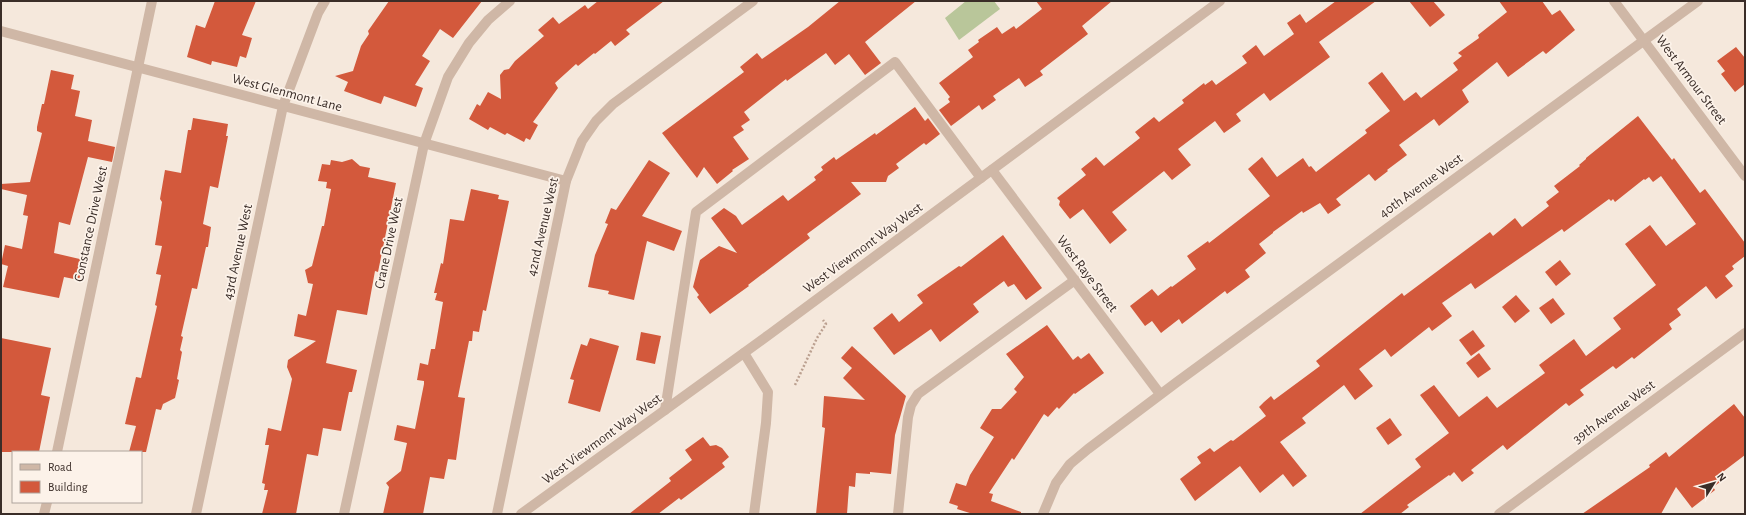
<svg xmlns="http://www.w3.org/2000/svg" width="1746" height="515" font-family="'Alegreya Sans',sans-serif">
	<rect width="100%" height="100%" fill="#f5e8dc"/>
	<!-- green -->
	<path fill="#b9c69a" d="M966,1h28l6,8 -41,31 -14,-22z"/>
	<!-- building -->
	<g fill="#d3593c">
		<path d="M215,1h41l-14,34 10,3 -6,20 -6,-2 -3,11 -25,-6 -1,4 -24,-8 9,-32 9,3z"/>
		<path d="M389,1h93l-29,37 -13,-9 -18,27 8,5 -15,24 8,3 -7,19 -32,-11 -3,8 -12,-4 -25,-9 4,-9 -13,-6 18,-5 8,-25 8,-12 -1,-3z"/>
		<path d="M598,1h66l-38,29 4,4 -15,12 -4,-5 -16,13 -1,-1 -16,13 -2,-2 -21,19 3,5 -25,34 5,3 -8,15 -4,-2 -2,4 -17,-9 -2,2 -15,-8 -2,3 -19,-11 8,-15 3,2 8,-14 13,7 -1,-24 4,-5 5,-1 6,-8 29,-25 -6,-6 15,-13 6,7 26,-19 3,4z"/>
		<path d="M840,1h76l-51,41 16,21 -16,12 -16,-21 -14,11 -9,-12 -39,28 -1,-2 -42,33 6,8 -9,6 3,4 -11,7 16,22 -17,11 1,1 -16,13 -13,-17 -7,11 -35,-45 82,-61 -4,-5 17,-14 5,6 46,-32z"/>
		<path d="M1036,1h76l-30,25 6,8 -48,37 3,4 -18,12 -6,-9 -26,18 3,4 -14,10 -3,-5 -28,21 -12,-16 11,-8 -2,-3 2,-2 -11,-14 34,-26 -5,-7 11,-8 -1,-2 19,-13 5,7 12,-8 2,3 26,-20z"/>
		<path d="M1336,1h40l-57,41 11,15 -60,44 -6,-8 -28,21 5,7 -17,12 -9,-12 -37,28 13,16 -19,15 -8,-9 -52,41 15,18 -17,14 -27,-35 -13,10 -11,-14 1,-4 -3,-3 29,-23 -5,-6 15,-12 8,9 36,-28 -5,-6 19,-15 5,5 25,-19 -2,-3 22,-17 1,2 7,-5 4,5 31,-22 -5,-7 14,-11 8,11 30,-22 -7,-11 13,-9 6,9z"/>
		<path d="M1409,1h24l12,14 -15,12z"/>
		<path d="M1499,1h43l10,14 8,-5 15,20 -29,24 -3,-3 -35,26 -11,-15 -35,28 7,12 -30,24 -5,-7 -35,26 8,10 -20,15 1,1 -13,10 -6,-7 -33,25 5,6 -13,9 -8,-11 -17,10 -1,-2 -29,21v1l-14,11 7,9 -21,17 5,7 -23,17 -2,-3 -43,33 -3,-5 -18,14 -9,-12 -7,5 -15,-20 22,-17 6,7 13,-10 1,1 24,-18 -9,-13 21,-15 1,2 61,-47 -22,-27 14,-12 15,20 26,-19 6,9 2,-1 5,6 51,-39 -2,-3 25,-19 -22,-28 14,-11 22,29 12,-9 5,6 37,-28 -5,-7 9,-7 -4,-3 21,-15 -1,-3 29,-23z"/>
		<path d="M1736,47l9,11v26l-10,8 -14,-18 4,-3 -8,-10z"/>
		<path d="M51,70l23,5 -3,14 9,2 -5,25 17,4 -4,21 27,6 -3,15 -24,-5 -18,68 -11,-3 -5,31 30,7 -5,20 -15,-3 -5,21 -56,-11 5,-21 -7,-2 4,-19 17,4 6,-33 -5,-1 4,-20 -26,-6v-5l29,-2 12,-49 -5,-2v-4l5,-23h2z"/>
		<path d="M915,107l10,14 3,-3 12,16 -14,11 -2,-2 -28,21 3,4 -11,8 -2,6h-35l10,12 -54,40 3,4 -62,47 1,1 -39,28 -13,-17 2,-2 -6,-8 7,-27 19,-14 18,7 -26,-35 13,-10 12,8 6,9 41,-30 5,6 28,-21 -2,-3 9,-7 -2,-3 13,-10 2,3 39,-27 1,2z"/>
		<path d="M1638,116l34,44 2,-2 26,35 5,-4 40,54v13l-13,10 2,3 -9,7 8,10 -17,13 -10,-13 -29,23 4,6 -12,9 3,5 -38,30 -2,-2 -16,12 -3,-3 -33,24 4,5 -15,11 -3,-3 -59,47 -4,-5 -32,25 3,3 -12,9 -8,-10 -4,4 -1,-1 -42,30 2,2 -9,7h-40l61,-47 -6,-8 34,-26 -29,-38 14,-10 25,32 28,-21 10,12 48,-35 -6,-8 35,-26 12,17 35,-27 -8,-11 43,-33 -31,-41 25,-19 16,21 30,-22 -35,-48 -8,6 -4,-5 -4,3 -1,-1 -29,23 -2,-3 -2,2 -2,-2 -45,33 -2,-3 -87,60 -4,-6 -29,20 10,13 -20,15 -3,-4 -38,30 -6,-8 -26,20 14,17 -18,14 -11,-15 -42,33 4,5 -26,19 27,34 -14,11 -10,-13 -23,19 -20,-27 -45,35 -15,-22 21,-16 -4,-6 13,-9 4,4 17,-12 2,1 33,-25 -7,-9 5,-5 7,-6 3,4 46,-34 -4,-5 86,-68 2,3 86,-64 3,4 22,-18 7,9 27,-21 -3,-4 13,-10 -5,-6 26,-20 -1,-1 7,-6v-1z"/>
		<path d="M193,118l35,6 -2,12h2l-10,52 -8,-2 -7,38 8,3 -3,20h-2l-9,42 -5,-1 -11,48 2,1 -3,13 2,2 -5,27 2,1 -4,18 -12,6 -2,6 -5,-1 -10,43h-17l7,-26 -11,-2 11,-47 5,1 16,-72 -2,-1 6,-30 -5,-1 6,-28 -7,-1 7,-43 -2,-3 5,-29 16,3 7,-43h3z"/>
		<path d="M352,159l8,7 10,2 -2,9 28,6 -18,89 -3,-1 -8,44 -30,-5 -11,53 31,7 -5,22h-3l-8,39 -18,-3 -5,28 -11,-2 -11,60h-34l6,-24h-4l1,-6 -3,-1 7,-38h-4l3,-17 13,3 11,-52 -5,-12 1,-7 28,-19 -22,-5 4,-22 8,2 7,-32 -5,-1 -3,-13 7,-4 10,-40h2l7,-37 -5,-1 1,-6 -9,-1 4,-17 8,1 1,-5 11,2z"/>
		<path d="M649,160l21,13 -28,43 40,15 -8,20 -27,-10 -13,59 -26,-6 1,-3 -21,-4 7,-32 13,-31 -3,-1 6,-15 5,2z"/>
		<path d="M471,189l28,6 -1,4 11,2 -23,110 -3,-1 -4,22 -6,-1 -1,10h-3l-11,56 7,1 -9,62 -8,-1 -4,20 -14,-2 -7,37h-40l6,-27 -3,-4 15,-12 6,-28 -13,-3 3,-15 18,4 9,-45v-3l-7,-1 3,-17 8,2 3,-16h4l8,-47 -8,-2 2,-7h-3l7,-30 2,1 7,-45 14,2z"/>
		<path d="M1003,235l39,53 -16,12 -12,-16 -6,3 -4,-6 -31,23 6,8 -39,30 -9,-13 -37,26 -21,-27 19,-15 7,9 24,-19 -6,-8 42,-29 2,1z"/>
		<path d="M1560,260l11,14 -15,12 -11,-14z"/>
		<path d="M1516,295l14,16 -15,12 -13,-16z"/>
		<path d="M1553,298l12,16 -14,10 -12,-16z"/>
		<path d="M1047,325l26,35 5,-4 3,3 8,-6 15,20 -29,21 -1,-1 -15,16 -2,-2 -9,10 -4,-3 -30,46 -2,-2 -23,35 4,1 -2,7 30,11v2h-48l-16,-5 1,-3 -9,-3 7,-20 10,3 4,-11 24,-38 -14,-9 12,-19h9l16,-17 -3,-3 10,-12 -18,-23z"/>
		<path d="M1473,330l12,16 -14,10 -12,-16z"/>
		<path d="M641,332l20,4 -6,28 -19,-4z"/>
		<path d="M1,338l50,10 -10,47 9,2 -11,55h-38z"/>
		<path d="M590,338l29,8 -19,66 -32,-9 6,-23 -4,-1 11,-35 6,2z"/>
		<path d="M852,346l54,50 -11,39 -4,39 -21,-2v2l-14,-1 -1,14 -6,-1 -2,28h-31l9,-86 -3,-1 2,-31 41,4 -22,-22 9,-10 -11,-10z"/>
		<path d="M1479,353l12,16 -13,9 -12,-15z"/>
		<path d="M1734,404l11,14v37l-29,22 4,5 -7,5 2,3 -23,18 -16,-21 -15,27h-79l68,-47 -1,-2 17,-13 3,5z"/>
		<path d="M1390,418l12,17 -14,10 -12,-17z"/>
		<path d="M703,437l7,9 6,-1 6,3 7,9 -7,6 3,4 -44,33 -2,-2 -21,16h-29l42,-33 -2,-3 23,-18 -7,-10z"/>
	</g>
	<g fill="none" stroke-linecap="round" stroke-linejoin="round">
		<!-- path -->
		<path stroke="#bba090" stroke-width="2.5" stroke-dasharray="2 2" stroke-linecap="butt" d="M795,385l22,-47 9,-14 -3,-4"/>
		<!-- minor -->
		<g stroke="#cfb7a6" stroke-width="10">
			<path d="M1614,1l131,175"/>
			<path d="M1,31l565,150"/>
			<path d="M992,170l168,224"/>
			<path d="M744,353l24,39 -2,31 -12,91"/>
			<path d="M665,410l31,-198 199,-150 86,116"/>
			<path d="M57,452l95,-451"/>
			<path d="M44,514l3,-12"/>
			<path d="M196,514l87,-408 35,-93 7,-12"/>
			<path d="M344,514l80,-370 24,-67 21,-34 19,-23 22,-19"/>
			<path d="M497,514l69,-333 16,-40 14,-20 17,-17 140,-103"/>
			<path d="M521,514l249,-180 450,-333"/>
			<path d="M898,514l10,-97 3,-12 7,-11 157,-114"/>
			<path d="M1043,514l13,-31 14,-19 18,-15 89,-67 521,-381"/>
			<path d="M1499,514l246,-181"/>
		</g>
	</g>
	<g text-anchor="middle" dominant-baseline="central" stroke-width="3.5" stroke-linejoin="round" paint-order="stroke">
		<!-- street labels -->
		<g font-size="14" fill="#3a2d28" stroke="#fcf2e9">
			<text transform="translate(1691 80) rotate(53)">West Armour Street</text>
			<text transform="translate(287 93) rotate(15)">West Glenmont Lane</text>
			<text transform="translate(1421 186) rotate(-36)">40th Avenue West</text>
			<text transform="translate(91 224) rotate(-78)">Constance Drive West</text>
			<text transform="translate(543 227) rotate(-77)">42nd Avenue West</text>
			<text transform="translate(389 243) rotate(-78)">Crane Drive West</text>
			<text transform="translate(863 248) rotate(-36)">West Viewmont Way West</text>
			<text transform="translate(238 252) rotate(-78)">43rd Avenue West</text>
			<text transform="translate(1087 274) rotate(53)">West Raye Street</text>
			<text transform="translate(1614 412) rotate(-36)">39th Avenue West</text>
			<text transform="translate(602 439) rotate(-36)">West Viewmont Way West</text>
		</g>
	</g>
	<!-- border -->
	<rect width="1746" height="515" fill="none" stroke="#3a2d28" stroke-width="4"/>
	<!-- legend -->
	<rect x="12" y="451" width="130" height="52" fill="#fcf2e9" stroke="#aea39c"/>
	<rect x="20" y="464" width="20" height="6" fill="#cfb7a6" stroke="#aea39c"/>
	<text x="48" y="471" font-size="12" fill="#3a2d28">Road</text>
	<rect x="20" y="481" width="20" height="12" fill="#d3593c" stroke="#aea39c"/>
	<text x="48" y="491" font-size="12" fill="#3a2d28">Building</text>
	<!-- north arrow -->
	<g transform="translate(1714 483) rotate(53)" stroke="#fcf2e9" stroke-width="3" paint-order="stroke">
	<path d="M0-3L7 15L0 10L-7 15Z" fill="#3a2d28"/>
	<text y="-6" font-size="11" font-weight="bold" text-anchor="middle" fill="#3a2d28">N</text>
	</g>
</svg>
